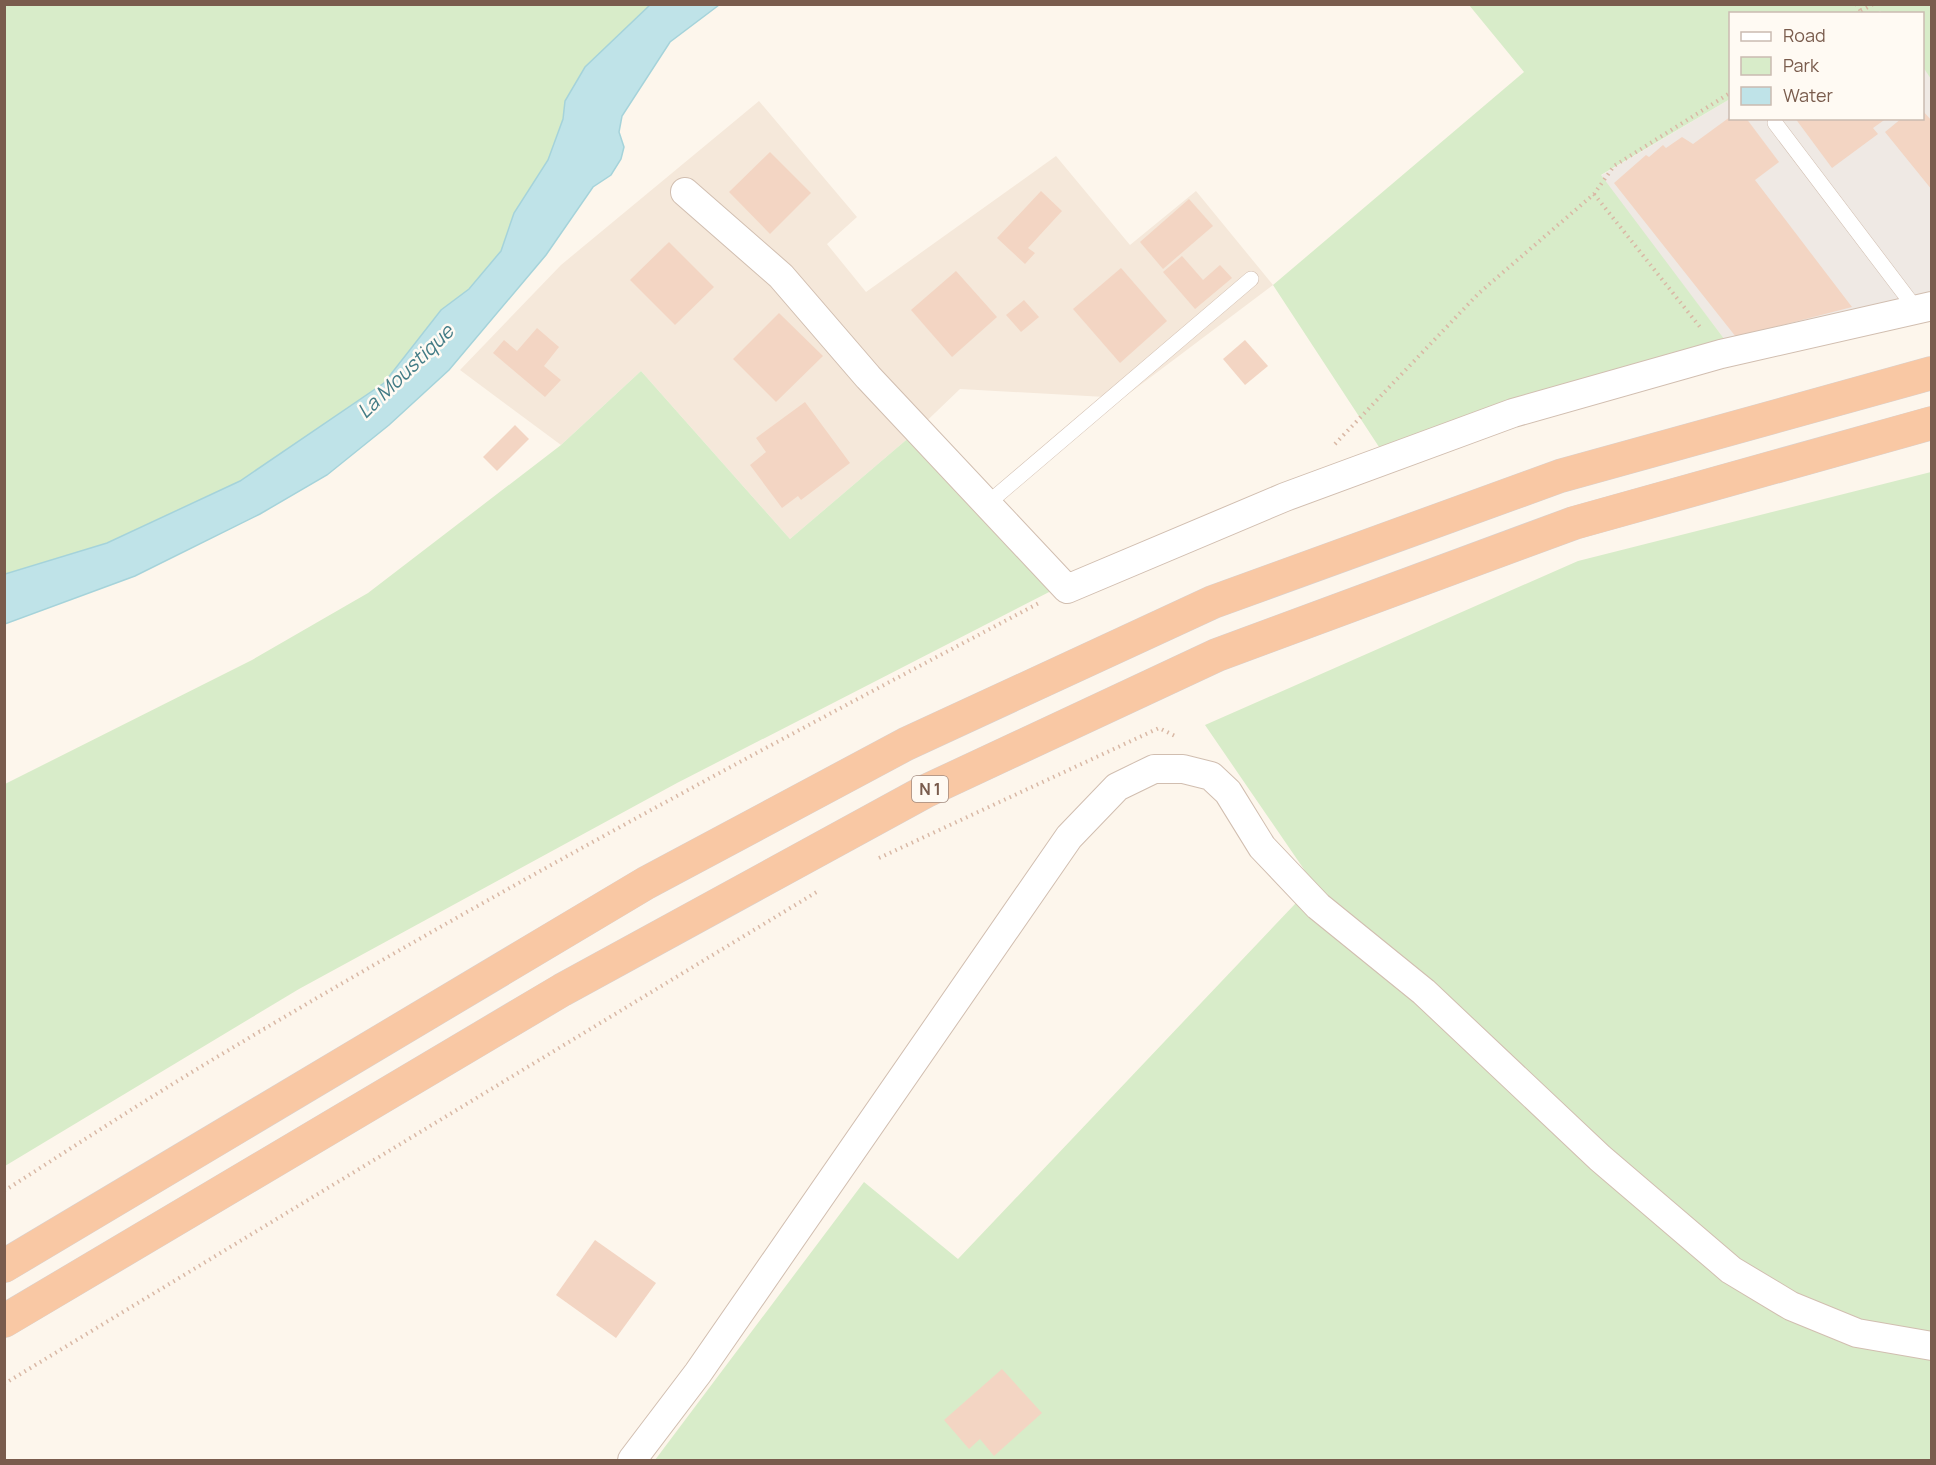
<svg xmlns="http://www.w3.org/2000/svg" width="1936" height="1465" font-family="Manrope,sans-serif">
	<rect width="100%" height="100%" fill="#fdf6ec"/>
	<!-- residential -->
	<path fill="#f5e8da" d="M759,101l98,116 -30,27 39,48 190,-136 74,89 66,-54 77,94 -150,113 -163,-9 -48,46 -122,104 -149,-168 -80,74 -101,-75 101,-105z"/>
	<!-- industrial -->
	<path fill="#efe9e4" d="M1923,67l9,12 -1,215 -206,46 -125,-164 130,-77v19h192z"/>
	<!-- green -->
	<g fill="#d8ecc9">
		<path d="M5,5h646l-66,62 -19,34 -3,18 -15,41 -34,53 -13,38 -32,38 -28,21 -57,73 -144,98 -133,62 -102,31z"/>
		<path d="M1469,5h462v74l-8,-12 -1,-53 -39,-1 -3,-2 -5,3h-145v85l-129,76 124,165 -344,110 -108,-165 251,-213z"/>
		<path d="M641,371l149,168 122,-104 143,154 -378,194 -378,206 -294,177v-382l247,-124 116,-67 193,-148z"/>
		<path d="M1931,472v988h-1276l209,-278 94,77 356,-375 -109,-159 373,-164z"/>
	</g>
	<!-- water -->
	<path fill="#bfe3e8" stroke="#a5d3da" stroke-width="1.5" d="M651,4l68,1 -49,37 -48,74 -3,16 5,15 -3,12 -10,16 -18,12 -47,68 -97,115 -60,55 -62,50 -67,39 -125,62 -130,48v-50l102,-31 133,-62 144,-98 57,-73 28,-21 32,-38 13,-38 34,-53 15,-41 2,-18 20,-34z"/>
	<!-- building -->
	<g fill="#f3d5c3">
		<path d="M1922,110l10,11v69l-47,-58 17,-14h20z"/>
		<path d="M1730,117l16,1 33,44 -24,18 97,127 -116,30 -122,-154 32,-28 3,2 14,-12 3,3 16,-11 11,7z"/>
		<path d="M1795,118h92l-14,10 5,6 -46,34z"/>
		<path d="M770,152l41,41 -41,41 -41,-42z"/>
		<path d="M1041,191l21,20 -34,37 7,5 -10,11 -28,-26z"/>
		<path d="M1189,199l24,27 -50,43 -23,-27z"/>
		<path d="M669,242l45,45 -39,38 -45,-45z"/>
		<path d="M1182,256l21,24 17,-15 12,13 -37,31 -32,-37z"/>
		<path d="M1121,268l46,53 -47,42 -47,-54z"/>
		<path d="M956,271l41,46 -45,40 -41,-47z"/>
		<path d="M1024,300l15,17 -18,15 -15,-17z"/>
		<path d="M779,313l44,43 -47,46 -43,-43z"/>
		<path d="M537,328l22,19 -15,19 17,14 -16,17 -52,-44 11,-13 13,11z"/>
		<path d="M1245,340l23,26 -23,19 -22,-26z"/>
		<path d="M805,402l45,61 -49,37 -3,-4 -16,12 -32,-43 16,-13 -10,-14z"/>
		<path d="M515,425l14,14 -32,32 -14,-14z"/>
		<path d="M595,1240l61,43 -40,55 -60,-43z"/>
		<path d="M1002,1369l40,44 -48,43 -14,-17 -11,10 -25,-29z"/>
	</g>
	<g fill="none" stroke-linecap="round" stroke-linejoin="round">
		<defs>
			<g id="service">
				<path d="M1775,123l141,186"/>
				<path d="M987,504l264,-225"/>
			</g>
			<g id="minor">
				<path d="M685,192l96,84 87,101 199,212 218,-92 228,-84 208,-59 211,-48"/>
				<path d="M632,1460l66,-87 371,-536 48,-50 37,-18h29l28,7 17,16 34,55 56,59 106,86 176,166 131,112 60,36 66,27 75,13"/>
			</g>
			<g id="trunk">
				<path d="M4,1266l642,-383 260,-139 307,-142 347,-126 372,-103"/>
				<path d="M4,1321l558,-331 364,-199 291,-136 357,-132 358,-100"/>
			</g>
		</defs>
		<!-- service casing -->
		<use href="#service" stroke="#d1beb0" stroke-width="16"/>
		<!-- minor casing -->
		<use href="#minor" stroke="#d1beb0" stroke-width="30"/>
		<!-- trunk casing -->
		<use href="#trunk" stroke="#dad1cd" stroke-width="34"/>
		<!-- path -->
		<g stroke="#d9b8a5" stroke-width="4" stroke-dasharray="1.5 4.5" stroke-linecap="butt">
			<path d="M1856,4l5,7 -4,3"/>
			<path d="M1861,11l12,-7"/>
			<path d="M1594,194l106,133"/>
			<path d="M1335,444l144,-151 115,-99 20,-28 116,-73"/>
			<path d="M879,858l280,-130 18,9"/>
			<path d="M4,1191c69,-44 138,-89 208,-131 270,-162 548,-310 827,-457"/>
			<path d="M4,1384l816,-494"/>
		</g>
		<!-- service -->
		<use href="#service" stroke="#fff" stroke-width="15"/>
		<!-- minor -->
		<use href="#minor" stroke="#fff" stroke-width="28"/>
		<!-- trunk -->
		<use href="#trunk" stroke="#f9c8a4" stroke-width="33"/>
	</g>
	<g text-anchor="middle" dominant-baseline="central" stroke-width="5" stroke-linejoin="round" paint-order="stroke">
		<!-- shield labels -->
		<rect fill="#fffaf3" stroke="#a28b7f" stroke-width="1.5" x="912" y="776" width="36" height="26" rx="4.5"/>
		<g font-size="16" font-weight="bold" fill="#7a5c4d">
			<text x="930" y="789">N 1</text>
		</g>
		<!-- water labels -->
		<g font-size="20" font-style="italic" fill="#437c86" stroke="#fffaf3">
			<text transform="translate(405 371) rotate(-44)">La Moustique</text>
		</g>
	</g>
	<!-- border -->
	<rect width="1936" height="1465" fill="none" stroke="#7a5c4d" stroke-width="12"/>
	<!-- legend -->
	<rect x="1729" y="12" width="195" height="108" fill="#fffaf3" stroke="#cabbb1" stroke-width="1.5"/>
	<rect x="1741" y="32" width="30" height="9" fill="#ffffff" stroke="#cabbb1" stroke-width="1.5"/>
	<text x="1783" y="42" font-size="18" fill="#7a5c4d">Road</text>
	<rect x="1741" y="57" width="30" height="18" fill="#d8ecc9" stroke="#cabbb1" stroke-width="1.5"/>
	<text x="1783" y="72" font-size="18" fill="#7a5c4d">Park</text>
	<rect x="1741" y="87" width="30" height="18" fill="#bfe3e8" stroke="#cabbb1" stroke-width="1.5"/>
	<text x="1783" y="102" font-size="18" fill="#7a5c4d">Water</text>
</svg>
